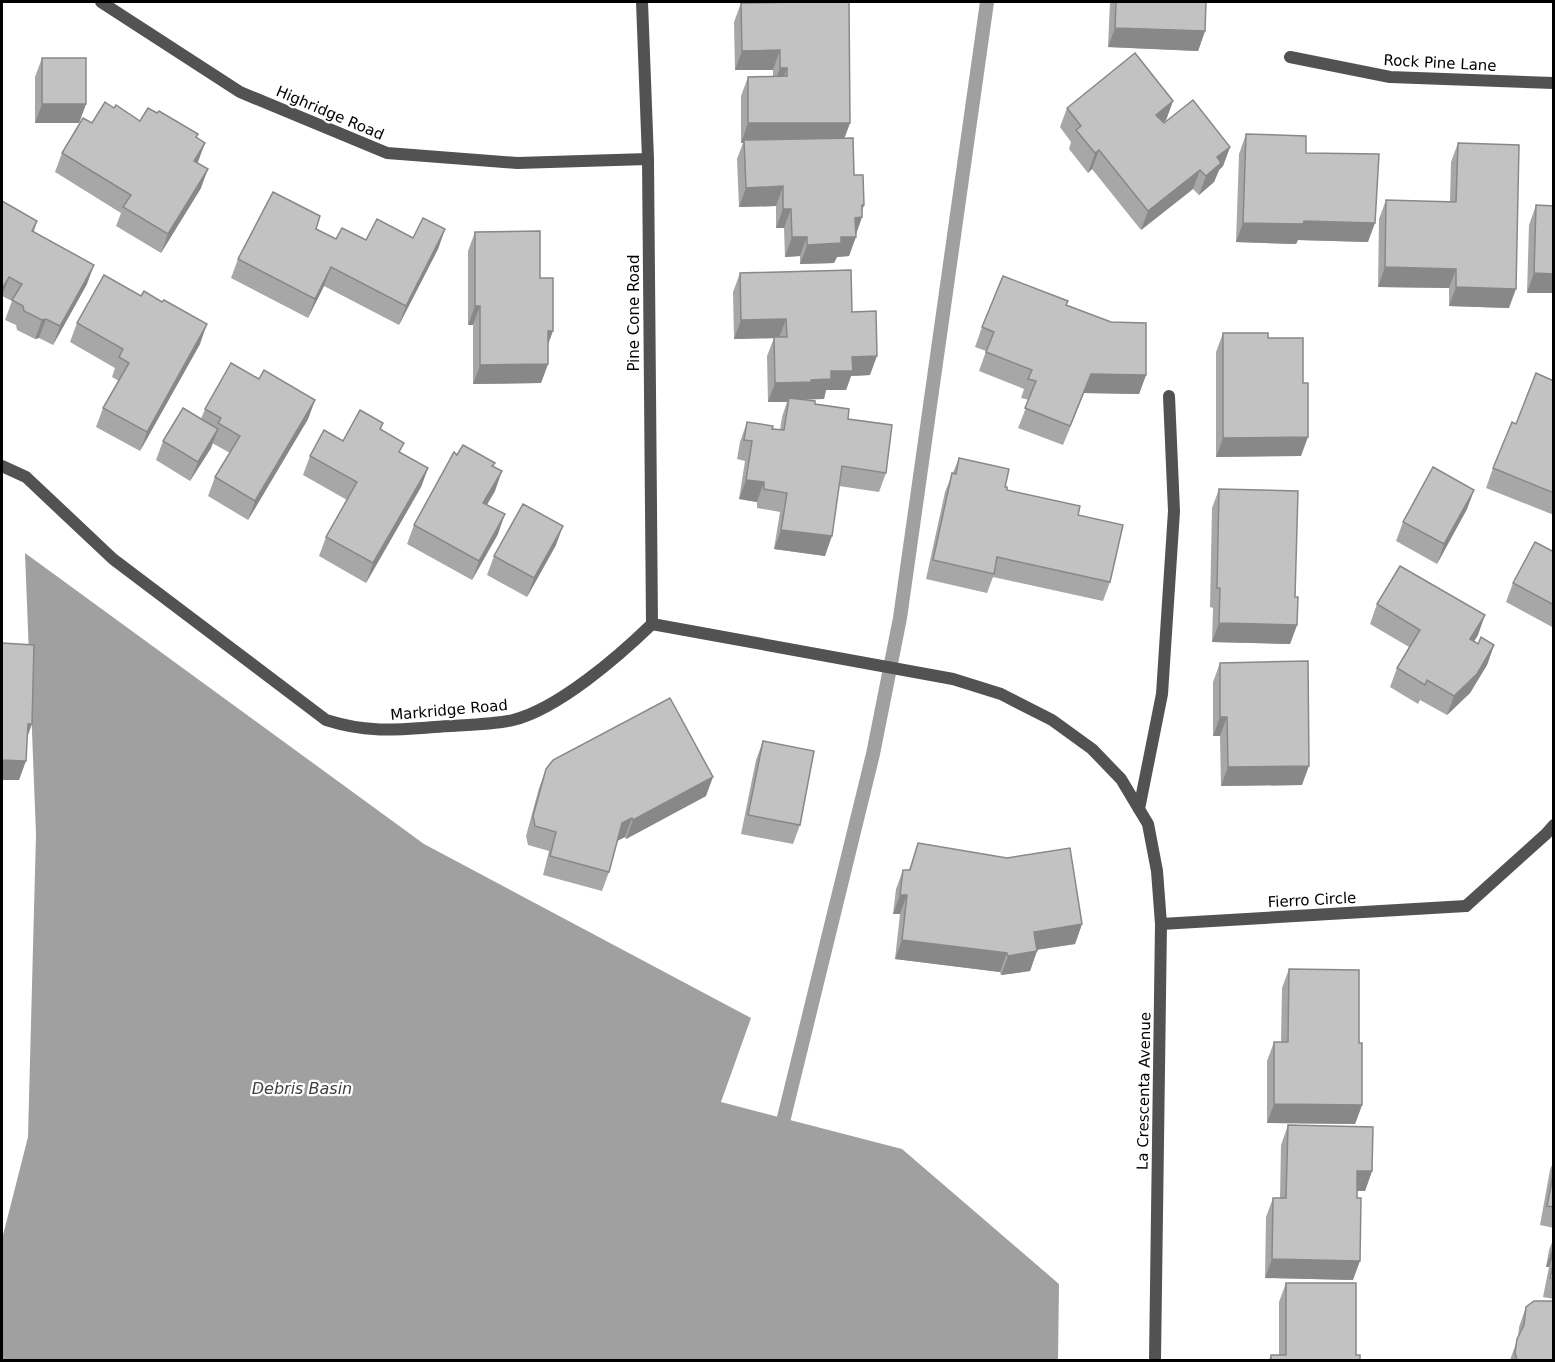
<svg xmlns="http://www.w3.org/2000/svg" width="1555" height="1362" font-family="'DejaVu Sans',sans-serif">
	<rect width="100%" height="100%" fill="#fff"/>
	<!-- water -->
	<path fill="#a0a0a0" d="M25,553l399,291 327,174 -30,84 181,47 157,135 -1,76h-1056v-121l26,-102 8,-303z"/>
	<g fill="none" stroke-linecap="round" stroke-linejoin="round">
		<!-- stream -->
		<path stroke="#a0a0a0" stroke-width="14" d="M780,1134l93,-380 27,-136 87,-616"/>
		<!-- service -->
		<g stroke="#525252" stroke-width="12">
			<path d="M1139,809l23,-115 12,-183 -5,-115"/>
			<path d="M1466,906l80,-72 8,-9"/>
		</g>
		<!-- minor -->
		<g stroke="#525252" stroke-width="12">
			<path d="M101,2l139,90 147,61 130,10 131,-4"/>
			<path d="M642,2l6,157 4,465"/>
			<path d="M1290,57l100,20 164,6"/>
			<path d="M1161,924l305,-18"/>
		</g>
		<!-- tertiary -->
		<path stroke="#525252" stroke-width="12" d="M2,466l24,11 87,82 213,161c42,13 66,10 109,7 22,-2 57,-2 78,-7 45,-11 106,-64 139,-96l301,55 48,15 51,26 40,29 29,30 27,45 9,47 4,53 -6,436"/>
	</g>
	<!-- wall -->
	<g fill="#a7a7a7">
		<path d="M803,2h46l1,121 -6,15 10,37 10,30 -2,5v7l-13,39 -12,1 -3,6 -34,1v-8l-15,1 -1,-29h-8v-22l-37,1 -2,-48 6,-16h-2v-47l7,-19 25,-1v-6h-38l-1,-48 7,-19z"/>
		<path d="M1110,2h96l-1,29 -7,20 -90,-4z"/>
		<path d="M42,58l44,46 -7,19h-44v-46z"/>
		<path d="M1173,101l-7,19 -3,3 67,24 -7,19 -4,4 -5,12 -15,13 -6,-6 -52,41 -49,-61 -4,4 -19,-24 2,-7 -11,-15 7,-19z"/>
		<path d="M114,108l26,13 57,17 1,25 3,25 -40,65 -45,-27 5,-13 -66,-41 7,-19 30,-30z"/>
		<path d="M1246,134l60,19 62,89 -70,-2 -2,4 -60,-2 3,-88z"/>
		<path d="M1458,143l51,165 -60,-2v-18l-71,-1 1,-68 7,-19 64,2 1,-40z"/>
		<path d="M2,201l35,20 -3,11 53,52 -34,61 -14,-7 -4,1 -18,-9 -1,-5 -11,-5 7,-19 -10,-5z"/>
		<path d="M1536,205l18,1v87h-27l2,-68z"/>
		<path d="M316,229l20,10 30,1 47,-2 32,-9 -7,20 -39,76 -75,-39 -16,32 -77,-40 7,-19z"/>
		<path d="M475,232l65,46 8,66v20l-7,19 -68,1v-59h-5v-74z"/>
		<path d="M740,273l112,39 18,63 -19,1 -5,14h-20l-2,9 -20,1 44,19 38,54 -7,19 -40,-6 -14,70 -51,-7 6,-37 -23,-4v-6l-18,-3 6,-38 -8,-2 3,-17 7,-20 33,8 2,-13 5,-15h-19l-1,-46 7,-18 -40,1 -1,-47z"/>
		<path d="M1066,305l80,70 -7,19 -55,-1 -21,52 -45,-17 11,-28 -8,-2 3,-9 -45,-18 7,-20 -11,-4 7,-20z"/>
		<path d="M77,323l123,21 -60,107 -44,-24 7,-19 16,-27 -7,-4 3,-9 -45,-26z"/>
		<path d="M1223,333l78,123 -85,1v-105z"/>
		<path d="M259,379l56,21 -7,19 -60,101 -40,-24 7,-19 15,-24 -18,-10 -1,5 -21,33 -34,-21 7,-19 38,-22 4,-10z"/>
		<path d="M1554,381v134l-68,-27 7,-20 23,-44z"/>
		<path d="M383,423l-2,6 19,23 28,16 -7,19 -55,96 -47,-27 7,-19 21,-37 -44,-25 7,-19z"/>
		<path d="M457,455l38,8 -2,4 2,24 -8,14 11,29 -26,46 -65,-36 7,-19z"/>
		<path d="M959,458l46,29 2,3 71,25 32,67 -7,19 -110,-24 -6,16 -61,-14 19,-87z"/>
		<path d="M1219,489l76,108 2,28 -7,19 -78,-2 1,-34 -3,-1 2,-99z"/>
		<path d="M1474,490l-7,19 -30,55 -41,-23 7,-19z"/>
		<path d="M556,545l-29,52 -40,-22 7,-19z"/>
		<path d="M1554,552v76l-48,-26 7,-19z"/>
		<path d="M1377,604l101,31 -4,6 4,3 16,1 -7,20 -17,28 -23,22 -27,-15 -2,4 -28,-17 7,-19 12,-21 -39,-23z"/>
		<path d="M1220,663l82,122 -81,1 -1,-50h-7v-54z"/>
		<path d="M763,741l37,84 -7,19 -52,-10 15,-74z"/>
		<path d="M546,769l160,27 -80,43 -1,-2 -8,4 -8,31 -7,19 -59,-16 6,-24 -21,-6 -2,-9 13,-48z"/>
		<path d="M918,843l164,81 -7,20 -38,6 -7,21 -29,4 -1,-3 -105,-13 5,-45h-7l3,-25 7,-19h6z"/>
		<path d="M1289,969l70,74 3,62 -7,19 -88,-1v-62l7,-19h7l1,-54z"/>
		<path d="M1288,1125l84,46 -7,20h-8l-4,89 -88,-2 1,-61 7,-19h7l1,-53z"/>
		<path d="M1554,1160v68l-14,-3 10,-55z"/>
		<path d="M1554,1237v62l-11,-2 6,-30h-3l3,-17z"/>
		<path d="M1286,1283l70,72 4,5h-91l2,-5h8v-53z"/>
		<path d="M1526,1307l28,53h-44l8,-22 1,-11z"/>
	</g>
	<!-- shaded-wall -->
	<g fill="#888">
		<path d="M1115,28l90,3 -7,20 -90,-4z"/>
		<path d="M780,50l-7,20h-38l7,-19z"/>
		<path d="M780,68h7l-7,19h-7z"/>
		<path d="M1173,101l-7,19 -17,14 7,-19z"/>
		<path d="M42,104h44l-7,19h-44z"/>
		<path d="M748,123h102l-7,19 -99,-2 -1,3h-2z"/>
		<path d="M205,143l-7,19 -11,18 7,-19z"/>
		<path d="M1230,147l-7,19 -4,4 -5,12 -15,13 7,-19 11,-19z"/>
		<path d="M1099,150l-7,19 -4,4 7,-20z"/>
		<path d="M208,169l-7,19 -40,65 7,-19z"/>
		<path d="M1200,170l-7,19 -52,41 7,-19z"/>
		<path d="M783,186l-7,20 -37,1 7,-19z"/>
		<path d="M862,205h2l-4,12h2l-7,19v-18z"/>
		<path d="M783,209h8l-7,19h-8z"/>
		<path d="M1304,221l71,2 -7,19 -70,-2 -2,4 -60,-2 7,-19z"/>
		<path d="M445,229l-7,20 -39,76 7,-19z"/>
		<path d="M792,237h15l-7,19 -15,1z"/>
		<path d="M841,237h15l-7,19 -12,1 -3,6 -34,1 7,-19z"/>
		<path d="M94,265l-7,19 -34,61 7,-19z"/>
		<path d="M331,267l-7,19 -16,32 7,-19z"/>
		<path d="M1385,267l71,2 -7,19 -71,-1z"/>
		<path d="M1534,273l20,1v19h-27z"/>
		<path d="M9,277l-7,19v1v-8z"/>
		<path d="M1456,287l60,2 -7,19 -60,-2z"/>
		<path d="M475,306h5l-7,19h-5z"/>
		<path d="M46,319l-7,19 -4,1 7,-19z"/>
		<path d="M786,319l-7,19 -45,1 7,-19z"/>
		<path d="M207,324l-7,20 -60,107 7,-19z"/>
		<path d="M548,331h5l-7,19z"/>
		<path d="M877,356l-7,19 -19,1 -5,14h-20l-2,9h-20v2l-15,-3 -2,4h-19l7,-19 36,-3 20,-9 21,-14z"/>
		<path d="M548,364l-7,19 -68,1 7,-19z"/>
		<path d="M1091,374l55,1 -7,19 -55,-1 -21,52z"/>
		<path d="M315,400l-7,19 -60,101 7,-19z"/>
		<path d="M218,429l-7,19 -21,33 8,-19z"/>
		<path d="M1308,437l-7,19 -85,1 7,-19z"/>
		<path d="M428,468l-7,19 -55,96 7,-20z"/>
		<path d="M502,471l-7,20 -19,31 7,-19z"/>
		<path d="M746,480l18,2 -7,20 -18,-3z"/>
		<path d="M1474,490l-7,19 -30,55 7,-20z"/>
		<path d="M505,514l-7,20 -26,46 7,-19z"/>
		<path d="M563,526l-7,19 -29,52 7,-19z"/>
		<path d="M781,530l51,6 -7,20 -51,-7z"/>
		<path d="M1485,615l-7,20 -15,24 7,-20z"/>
		<path d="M1219,623l78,2 -7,19 -78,-2z"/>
		<path d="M1494,645l-7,20 -17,28 -23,22 7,-19z"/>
		<path d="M1220,717h7l-7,19h-7z"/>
		<path d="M28,724h4l-7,19z"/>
		<path d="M2,760l24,1 -7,19h-17z"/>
		<path d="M1309,766l-7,19 -81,1 7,-19z"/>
		<path d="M713,777l-7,19 -80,43 7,-19z"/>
		<path d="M632,818l-7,19 -10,5 7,-19z"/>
		<path d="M900,895h7l-7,19h-7z"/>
		<path d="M1082,924l-7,20 -48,7 7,-19z"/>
		<path d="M902,940l105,13 -7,19 -105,-13z"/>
		<path d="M1037,951l-7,20 -29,4 7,-19z"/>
		<path d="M1274,1104l88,1 -7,19 -88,-1z"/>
		<path d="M1357,1171h15l-7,20h-15z"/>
		<path d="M1553,1247l1,7 -5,13h-3z"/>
		<path d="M1272,1259l88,2 -7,19 -88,-2z"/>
	</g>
	<!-- building -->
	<g fill="#c2c2c2" stroke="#888" stroke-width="1.5">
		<path d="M807,2h42l1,121h-102v-46l39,-1v-8h-7v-18l-38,1 -1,-48z"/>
		<path d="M1116,2h90l-1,29 -90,-3z"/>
		<path d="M1135,53l38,48 -17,14 8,8 29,-23 37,47 -13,10 4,6 -15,13 -6,-6 -52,41 -49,-61 -4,3 -19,-23 5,-4 -14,-18z"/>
		<rect x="42" y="58" width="44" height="46"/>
		<path d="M105,102l9,6 2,-3 24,16 8,-13 9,5 2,-2 39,23 -2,3 9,6 -11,18 14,8 -40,65 -45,-27 8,-12 -69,-42 21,-35 9,5z"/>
		<path d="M1246,134l60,2v17l73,1 -4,69 -71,-2 -1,3 -60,-1z"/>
		<path d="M853,138l1,37h9l1,30h-2v12l-7,1 1,19h-15v6l-34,2v-8h-15l-1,-28h-8v-23l-37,2 -2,-48z"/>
		<path d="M1458,143l61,2 -3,144 -60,-2v-18l-71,-2 1,-67 70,2z"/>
		<path d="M273,192l47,24 -4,13 20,10 6,-11 24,12 11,-21 36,19 10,-20 22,11 -39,77 -75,-39 -16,32 -77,-40z"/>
		<path d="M2,201l35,20 -5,10 62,34 -34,61 -14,-7 -4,1 -18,-9 -1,-5 -11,-6 10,-16 -13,-7 -7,12z"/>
		<path d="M1536,205l18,1v68l-20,-1z"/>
		<path d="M540,231v47h13v53h-5v33l-68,1v-59h-5v-74z"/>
		<path d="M851,270l1,42 24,-1 1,45 -25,1 1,14h-22v8l-20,1v2l-36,1 -1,-46h13l-1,-18 -45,1 -1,-47z"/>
		<path d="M104,275l37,21 3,-5 18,11 2,-2 43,24 -60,108 -44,-24 26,-45 -10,-6 4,-8 -46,-26z"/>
		<path d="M1003,276l65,25 -2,4 45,17 35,1v52l-55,-1 -21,52 -45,-18 11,-27 -8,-2 4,-9 -46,-18 8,-20 -12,-5z"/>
		<path d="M1223,333h45v5h35v45h5v54l-85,1z"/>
		<path d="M231,363l28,16 5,-9 51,30 -60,101 -40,-24 25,-41 -22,-13 3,-5 -16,-9z"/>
		<path d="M1536,373l18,8v112l-61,-25 19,-46 4,2z"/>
		<path d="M789,398l26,3v3l34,5 -1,10 44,6 -6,48 -44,-7 -10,70 -51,-6 6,-37 -23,-4v-7l-18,-2 6,-39 -8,-1 3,-18 26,4 -1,3 12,1z"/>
		<path d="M183,408l35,21 -20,33 -35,-21z"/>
		<path d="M360,410l23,13 -3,6 24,14 -5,9 29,16 -55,95 -47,-26 31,-55 -47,-26 14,-26 19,11z"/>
		<path d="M463,445l32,18 -3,3 10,5 -19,32 22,11 -26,47 -65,-36 40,-73 3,3z"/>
		<path d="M959,458l50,11 -4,18h2v3l73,16 -2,9 45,10 -13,57 -113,-25 -3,17 -61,-14 19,-87 4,1z"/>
		<path d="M1433,467l41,23 -30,54 -41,-22z"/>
		<path d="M1219,489l79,2 -3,106h3l-1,28 -78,-2 1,-35h-3z"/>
		<path d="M523,504l40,22 -29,52 -40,-22z"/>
		<path d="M1535,542l19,10v53l-41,-22z"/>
		<path d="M1400,566l85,49 -15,24 8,5 3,-7 13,8 -17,29 -23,22 -27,-16 -2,5 -28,-17 23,-38 -43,-26z"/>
		<path d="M2,643l32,2 -2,79h-4l-2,37 -24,-1z"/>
		<path d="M1308,661l1,105 -81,1 -1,-50h-7v-54z"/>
		<path d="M670,698l43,79 -80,43 -1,-2 -10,5 -13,49 -59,-16 6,-24 -21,-6 -2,-10 13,-47 7,-9z"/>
		<path d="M763,741l51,10 -14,74 -52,-10z"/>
		<path d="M918,843l89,15 63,-10 12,76 -48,8 3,19 -29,5 -1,-3 -105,-13 5,-45h-7l3,-25h7z"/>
		<path d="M1289,969l70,1v73h3v62l-88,-1v-62h14z"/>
		<path d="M1288,1125l85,2 -1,44h-15v27h4l-1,63 -88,-2 1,-61h13z"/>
		<path d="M1554,1170v37l-7,-1z"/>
		<path d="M1554,1261v18l-4,-1z"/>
		<path d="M1286,1283h70v72h4v5h-89v-5h15z"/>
		<path d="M1534,1301h20v59h-37l-2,-7 2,-14 7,-14 2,-18z"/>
	</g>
	<g text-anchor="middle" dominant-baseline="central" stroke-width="4.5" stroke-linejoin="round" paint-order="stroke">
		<!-- street labels -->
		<g font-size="15" fill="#000" stroke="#fff">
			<text transform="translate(1440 63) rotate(3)">Rock Pine Lane</text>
			<text transform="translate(330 113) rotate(23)">Highridge Road</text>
			<text transform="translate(634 313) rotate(-90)">Pine Cone Road</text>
			<text transform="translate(449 710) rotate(-5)">Markridge Road</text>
			<text transform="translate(1312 900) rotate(-3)">Fierro Circle</text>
			<text transform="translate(1144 1091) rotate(-89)">La Crescenta Avenue</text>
		</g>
		<!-- water labels -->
		<g font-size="16" font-style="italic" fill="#414141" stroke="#fff">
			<text x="302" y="1088">Debris Basin</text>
		</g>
	</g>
	<!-- border -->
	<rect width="1555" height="1362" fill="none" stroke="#000000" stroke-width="6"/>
</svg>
